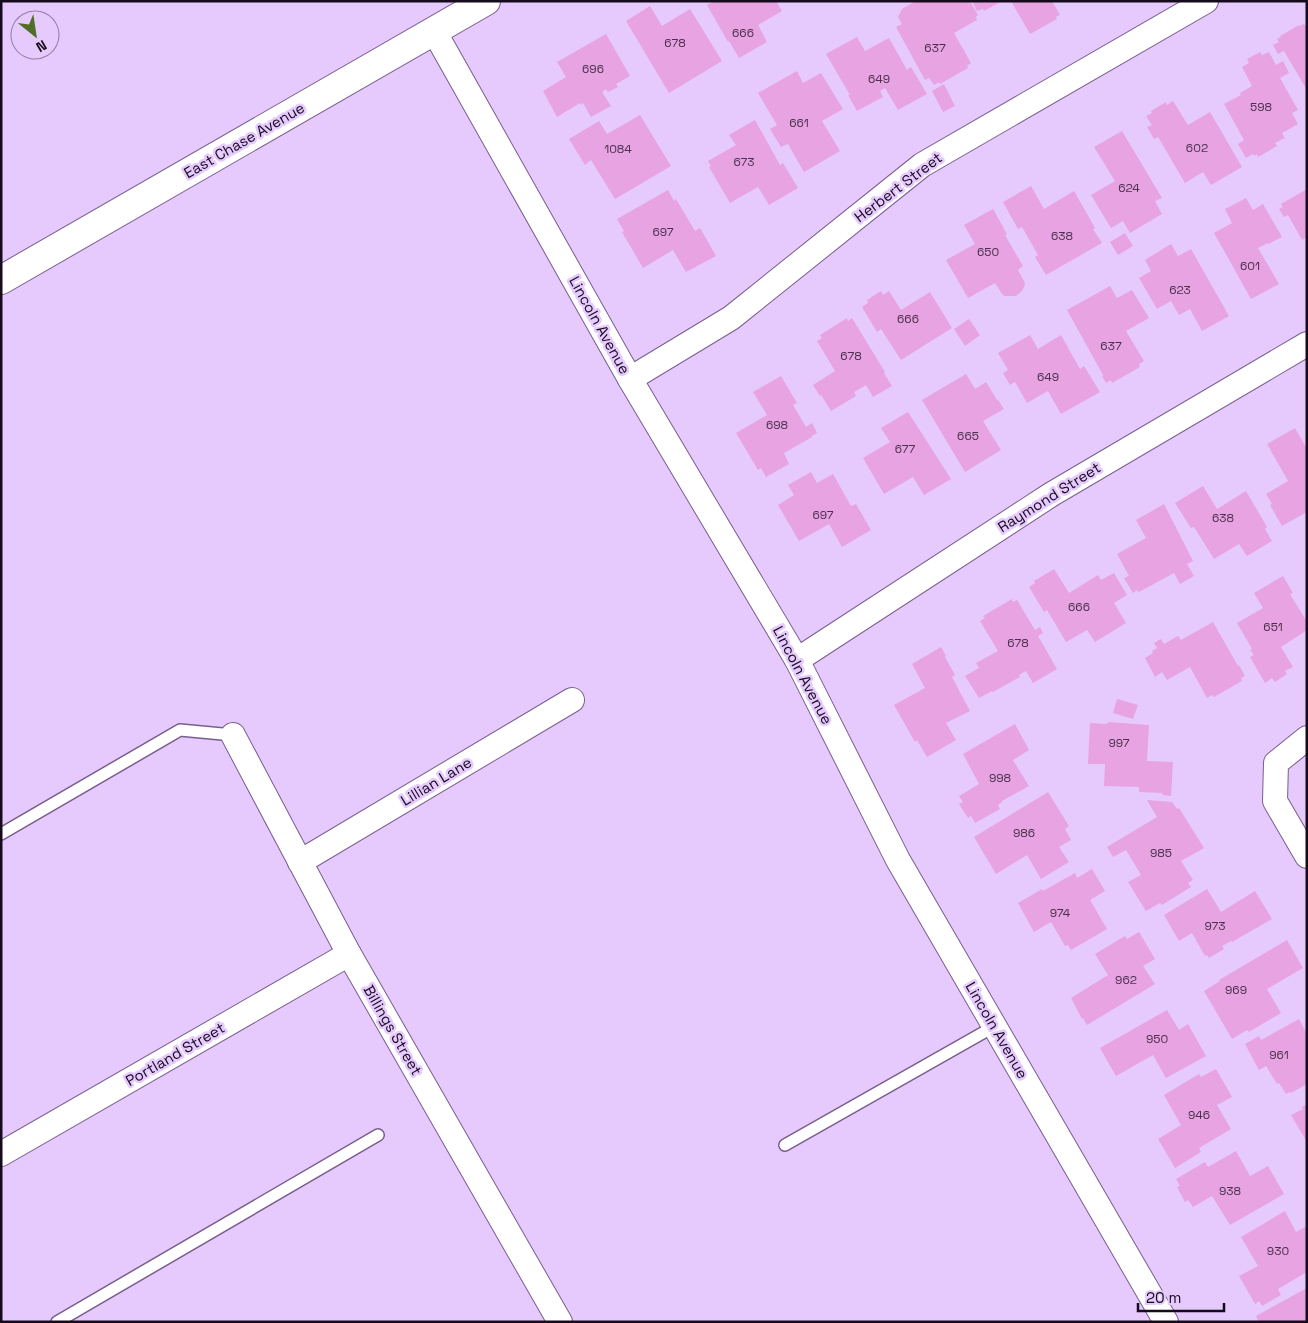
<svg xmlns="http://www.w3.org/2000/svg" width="1308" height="1323" font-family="'Space Grotesk',sans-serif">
	<rect width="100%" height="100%" fill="#e6cafe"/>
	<!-- building -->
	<g fill="#e8a3e2">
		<path d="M714,1h62l6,10 -24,14 9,17 -28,16 -10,-17 -1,1 -21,-37z"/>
		<path d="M916,1h54l8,14 -2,2 1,3 -23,13 17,30 -4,3 1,2 -28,16 -1,-2 -5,3 -5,-7 -4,2 -29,-53 6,-3 -4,-7 4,-8z"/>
		<path d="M972,1h30l-18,10 -1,-2 -6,2z"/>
		<path d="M1011,1h41l8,14 -4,2 1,2 -27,15z"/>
		<path d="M650,6l12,20 28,-17 32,52 -53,32 -43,-72z"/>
		<path d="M1304,24l3,4v62l-23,-39 -6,3 -5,-9 6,-3 -2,-3 4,-2 -1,-1 19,-11v1z"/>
		<path d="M606,34l24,42 -14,8 2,3 -10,5 -2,-3 -4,3 9,14 -20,11 -8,-14 -2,2 -1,-2 -23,14 -14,-26 23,-14 -9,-15z"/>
		<path d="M857,37l8,14 24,-13 18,32 4,-3 16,27 -29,16 -13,-22 -5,3 3,6 -26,14 -9,-16h2l-24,-41z"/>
		<path d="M1260,52l2,3 7,-3 7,13 7,-4 6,12 -9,5 18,32 -6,3 6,11 -16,9 3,5 -10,5 2,3 -19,11 -1,-3 -3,2 -1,-2 -7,4 -8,-14 6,-4 -20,-36 17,-9 -1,-2 12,-7 -10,-19 7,-4 -2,-4z"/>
		<path d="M797,71l6,12 18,-10 22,36 -21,12 18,30 -36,21 -16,-28 -7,3 -11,-18 7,-4 -19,-32z"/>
		<path d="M944,84l11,22 -12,6 -11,-21z"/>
		<path d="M1173,101l15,24 22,-13 32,55 -31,18 -8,-13 -18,11 -27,-46 -4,2 -7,-12 5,-2 -6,-9 6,-3 -1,-2 15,-9 1,3z"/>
		<path d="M640,115l31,51 -56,33 -24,-39 -6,5 -16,-26 30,-18 8,13z"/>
		<path d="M755,120l25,45 3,-2 15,25 -29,17 -11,-18 -28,16 -21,-36 2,-1 -3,-5 28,-16 -7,-10z"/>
		<path d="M1122,131l40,67 -7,3 7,13 -32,19 -7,-12 -12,7 -20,-33 24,-14 -21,-34z"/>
		<path d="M1031,186l13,23 30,-18 21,37 -2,1 9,14 -56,32 -11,-18 3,-2 -16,-28 -4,2 -15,-27z"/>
		<path d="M1307,189v48l-5,3 -14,-25 -4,2 -5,-8 4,-2 -2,-3z"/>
		<path d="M668,190l6,11 2,-2 19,32 5,-3 16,28 -30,16 -13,-22 -30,18 -21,-36 2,-1 -7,-12z"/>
		<path d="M1246,198l7,12 10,-6 19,33 -14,7v-1l-10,5 21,36 -28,15 -37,-66 18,-10 -7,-14z"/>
		<path d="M993,209l14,25 -2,1 18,31 -5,4 7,13 -1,4 -2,4 -6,5h-12l-2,-2 -7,-11 -27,15 -22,-38 29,-16 -11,-19z"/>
		<path d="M1125,233l8,13 -15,9 -8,-13z"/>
		<path d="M1171,244l7,12 13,-7 38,67 -27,15 -12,-22 -11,6 -8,-14 -14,8 -18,-31 12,-7 -6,-11z"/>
		<path d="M1110,286l7,12 15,-8 17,28 -23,13 18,30 -5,3 1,3 -28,16 -1,-3 -5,3 -4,-7 1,-1 -36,-65z"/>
		<path d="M881,291l2,4 6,-4 12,19 29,-18 22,36 -51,32 -20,-31 -4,3 -15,-25 6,-4 -1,-3z"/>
		<path d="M847,318l1,3 4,-3 33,54 -1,1 8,13 -19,11 -7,-12 -12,7 2,4 -25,15 -10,-16 -1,1 -7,-11 22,-14 -18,-30 5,-3 -2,-3z"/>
		<path d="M969,319l11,16 -15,11 -11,-17z"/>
		<path d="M1030,335l8,14 23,-14 19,34 4,-3 16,26 -39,22 -13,-23 -21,12 -12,-21 -5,3 -7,-12 5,-3 -10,-17z"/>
		<path d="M966,374l9,15 11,-7 11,18h1l6,9 -21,12 18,29 -36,22 -43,-72z"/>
		<path d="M781,376l16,27 -4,2 13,22 6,-4 5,10 -5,3v1l-28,16 5,11 -23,13 -5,-9 -3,2 -22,-37 31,-18 -14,-23z"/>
		<path d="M908,412l43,67 -27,16 -11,-18 -29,17 -21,-36 27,-16 -9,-14z"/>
		<path d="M1295,428l12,21v63l-25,14 -12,-21 2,-1 -6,-10 22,-13 -21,-37z"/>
		<path d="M811,472l6,11 16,-9 18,32 5,-2 15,26 -29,17 -13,-23 -30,17 -21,-36 16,-10 -6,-10z"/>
		<path d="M1203,486l14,23 29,-18 21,36 -2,2 7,12 -25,15 -8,-12 -25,15 -20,-32 -3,1 -16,-25z"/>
		<path d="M1164,504l29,57 -6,3 7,12 -14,8 -6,-11 -35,19 -2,-2 -4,3 -9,-15 5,-2 -12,-22 29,-16 -10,-18z"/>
		<path d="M1054,569l15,24 29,-18 3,5 13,-7 13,22 -13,8 12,20 -31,19 -8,-12 -21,12 -19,-32 -3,2 -15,-25 6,-4 -1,-2z"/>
		<path d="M1283,576l10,17 -3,1 17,28v8l-26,17 12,20 -8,4 2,3 -12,8 -3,-4 -7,5 -15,-26 4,-2 -4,-5 2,-1 -15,-26 26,-15 -9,-15z"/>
		<path d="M1012,599l1,3 4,-2 18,30 5,-3 3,6 -5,3 19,33 -24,14 -7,-12 -7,4 1,2 -27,15 -1,-1 -13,7 -14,-22 14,-8 -3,-5 22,-12 -18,-30 5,-3 -2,-2z"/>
		<path d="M1213,622l25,44 1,-1 6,11 -4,2 1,3 -28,16 -2,-2 -5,3 -17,-31 -23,13 -5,-8 -7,5 -10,-19 8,-5 -1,-2 5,-3 -3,-5 7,-4 3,5 14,-8 3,4z"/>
		<path d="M941,647l5,9 -1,1 10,18 -3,2 18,34 -24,12 10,17 -29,17 -10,-17 -2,2 -21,-37 31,-17 -13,-24z"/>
		<path d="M1117,699l21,6 -5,14 -20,-6z"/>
		<path d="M1108,722l41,3 -2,36 26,1 -2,34 -8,-1 -1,-2 -23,-1v-5l-35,-1 1,-22h-17l2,-41 17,1z"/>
		<path d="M1015,724l14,26 -16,10 16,26 -27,15v1l-4,3 2,4 -25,14 -4,-7 -3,2 -9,-14 4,-2 -4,-6 20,-12 -16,-30z"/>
		<path d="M1048,792l21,34 -4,3 6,11 -12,7 10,15 -28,17 -14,-24 -31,19 -22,-37z"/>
		<path d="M1147,800l25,2 5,7 2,-1 25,40 -23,13 12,19 -5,3 3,4 -29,18 -2,-2 -14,8 -18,-29 13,-7 -15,-25 -13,7 -6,-10 50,-30z"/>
		<path d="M1092,869l13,22 -15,9 17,29 -36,21 -3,-5 -3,1 -14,-24 -17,10 -16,-29 24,-14 1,2 32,-18 2,5z"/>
		<path d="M1207,889l14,23 34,-21 17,28 -40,23 -1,-1 -9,5 2,3 -15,9 -2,-3 -2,1 -13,-23 -13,8 -15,-26z"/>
		<path d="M1139,932l16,27 -12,7 12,18 -68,41 -4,-7 -1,1 -11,-21 37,-23 -13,-21 30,-18 2,3z"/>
		<path d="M1287,940l16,28 -36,21 14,24 -32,19 -2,-2 -15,9 -28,-48 16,-10 -1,-1z"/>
		<path d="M1167,1010l12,20 9,-6 18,32 -40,22 -13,-23 -37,21 -16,-28z"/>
		<path d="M1299,1019l8,15v50l-16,9 -1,-1 -4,2 -7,-11 -2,1 -11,-18 -7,4 -14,-26 14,-8 2,4z"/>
		<path d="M1216,1069l16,28 -15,8 14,24 -32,19 2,4 -26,16 -17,-29 23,-14 -17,-30 35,-21 2,3z"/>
		<path d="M1307,1104v38l-16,-27 12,-6 -1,-2z"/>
		<path d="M1236,1151l14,25 18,-10 16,28 -54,31 -18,-29 -19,11 -5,-7 -3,2 -8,-15 3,-1 -4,-7 29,-17 3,5z"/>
		<path d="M1285,1211l11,21 9,-5 2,4v41l-29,17 3,6 -19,11 -3,-5 -4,3 -16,-28 19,-10 -17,-29z"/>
		<path d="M1307,1288v34h-48l-3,-6z"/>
	</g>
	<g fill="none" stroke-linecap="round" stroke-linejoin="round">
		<defs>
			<g id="service">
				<path d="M1,834l179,-104 53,5"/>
				<path d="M785,1145l210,-119"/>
				<path d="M57,1322l321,-187"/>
			</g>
			<g id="minor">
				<path d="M434,31l196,348 167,281 101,200 268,462"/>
				<path d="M630,379l101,-61 191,-153 284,-164"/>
				<path d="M797,660l255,-166 255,-150"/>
				<path d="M233,735l116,219 211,368"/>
				<path d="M1307,738l-31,25 -1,38 32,55"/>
				<path d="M300,862l272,-162"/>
				<path d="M1,1154l348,-200"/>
			</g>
			<path id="secondary" d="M1,280l485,-279"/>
		</defs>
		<!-- service casing -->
		<use href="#service" stroke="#785e8d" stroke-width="14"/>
		<!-- minor casing -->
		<use href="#minor" stroke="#785e8d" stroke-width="26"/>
		<!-- secondary casing -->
		<use href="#secondary" stroke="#785e8d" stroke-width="30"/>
		<!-- service -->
		<use href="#service" stroke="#fff" stroke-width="11"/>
		<!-- minor -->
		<use href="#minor" stroke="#fff" stroke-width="24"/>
		<!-- secondary -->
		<use href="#secondary" stroke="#fff" stroke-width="28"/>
	</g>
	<g text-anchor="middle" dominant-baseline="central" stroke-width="5" stroke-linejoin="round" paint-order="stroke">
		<!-- number labels -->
		<g font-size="12" fill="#4a314e">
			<text x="743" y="33">666</text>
			<text x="675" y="43">678</text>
			<text x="935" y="48">637</text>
			<text x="593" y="69">696</text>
			<text x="879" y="79">649</text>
			<text x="1261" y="107">598</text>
			<text x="799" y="123">661</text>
			<text x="1197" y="148">602</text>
			<text x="618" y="149">1084</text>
			<text x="744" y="162">673</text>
			<text x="1129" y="188">624</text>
			<text x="663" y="232">697</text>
			<text x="1062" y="236">638</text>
			<text x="988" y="252">650</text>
			<text x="1250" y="266">601</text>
			<text x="1180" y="290">623</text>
			<text x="908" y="319">666</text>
			<text x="1111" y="346">637</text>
			<text x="851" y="356">678</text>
			<text x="1048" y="377">649</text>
			<text x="777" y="425">698</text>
			<text x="968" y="436">665</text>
			<text x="905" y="449">677</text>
			<text x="823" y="515">697</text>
			<text x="1223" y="518">638</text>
			<text x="1079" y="607">666</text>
			<text x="1273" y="627">651</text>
			<text x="1018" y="643">678</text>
			<text x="1119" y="743">997</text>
			<text x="1000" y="778">998</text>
			<text x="1024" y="833">986</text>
			<text x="1161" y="853">985</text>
			<text x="1060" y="913">974</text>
			<text x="1215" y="926">973</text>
			<text x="1126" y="980">962</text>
			<text x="1236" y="990">969</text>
			<text x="1157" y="1039">950</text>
			<text x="1279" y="1055">961</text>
			<text x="1199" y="1115">946</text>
			<text x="1230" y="1191">938</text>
			<text x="1278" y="1251">930</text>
		</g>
		<!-- street labels -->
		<g font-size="15" fill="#160b1d" stroke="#e6cafe">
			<text transform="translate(244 140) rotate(-30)">East Chase Avenue</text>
			<text transform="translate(898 187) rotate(-37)">Herbert Street</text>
			<text transform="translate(600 325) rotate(61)">Lincoln Avenue</text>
			<text transform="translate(1049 497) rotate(-32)">Raymond Street</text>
			<text transform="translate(803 675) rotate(62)">Lincoln Avenue</text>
			<text transform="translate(436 781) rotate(-31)">Lillian Lane</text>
			<text transform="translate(393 1030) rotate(60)">Billings Street</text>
			<text transform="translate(997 1030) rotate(60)">Lincoln Avenue</text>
			<text transform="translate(175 1054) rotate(-30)">Portland Street</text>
		</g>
	</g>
	<!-- border -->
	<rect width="1308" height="1323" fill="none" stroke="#160b1d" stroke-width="5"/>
	<!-- north arrow -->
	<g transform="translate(35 35) rotate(150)"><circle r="24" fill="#e6cafe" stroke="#937ea4"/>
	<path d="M0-4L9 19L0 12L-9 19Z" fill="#4f6f26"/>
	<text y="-8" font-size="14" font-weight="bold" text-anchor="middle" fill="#160b1d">N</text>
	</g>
	<!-- scale -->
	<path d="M1138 1303v8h86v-8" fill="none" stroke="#160b1d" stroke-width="2.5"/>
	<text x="1146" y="1303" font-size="15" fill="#160b1d" stroke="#e6cafe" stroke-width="4" paint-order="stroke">20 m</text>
</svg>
